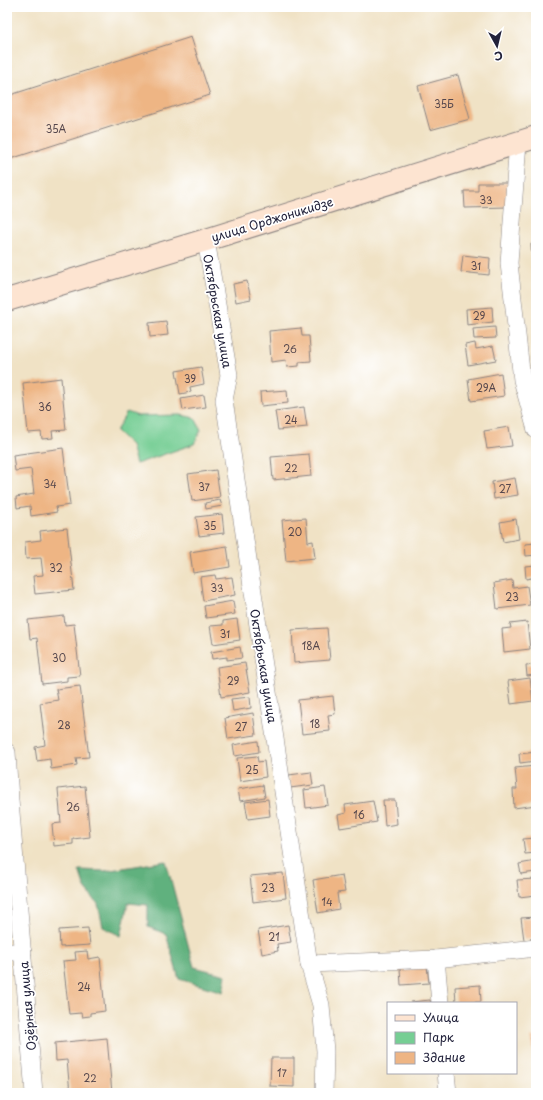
<svg xmlns="http://www.w3.org/2000/svg" width="543" height="1100" font-family="'Playpen Sans',sans-serif">
	<rect width="100%" height="100%" fill="#fff"/>
	<filter id="ink" filterUnits="userSpaceOnUse"><feTurbulence type="fractalNoise" baseFrequency=".025" numOctaves="2"/><feDisplacementMap in="SourceGraphic" scale="8" xChannelSelector="R" yChannelSelector="G"/><feConvolveMatrix kernelMatrix="1 2 1 2 8 2 1 2 1" color-interpolation-filters="sRGB"/></filter>
	<filter id="wash" filterUnits="userSpaceOnUse"><feTurbulence type="fractalNoise" baseFrequency=".012" numOctaves="4" result="noise"/><feDisplacementMap in="SourceGraphic" scale="16" xChannelSelector="R" yChannelSelector="G"/><feGaussianBlur stdDeviation="0.9" result="paint"/><feColorMatrix in="noise" values="0 0 0 0 0 0 0 0 0 0 0 0 0 0 0 0 0 1.4 0 .05"/><feComposite in="paint" operator="in"/></filter>
	<g filter="url(#wash)">
		<rect width="100%" height="100%" fill="#f0e2c5"/>
		<!-- green -->
		<path fill="#76ce94" stroke="#4c7868" d="M127,412l11,4 43,-1 14,3 6,12 -7,14 -58,20 -5,-19 -15,-14z"/>
		<!-- forest -->
		<path fill="#60b17e" stroke="#416a5c" d="M166,861l28,106 32,8 -3,17 -44,-13 -13,-45 -18,-7v-22l-20,-2 -7,33 -18,-9 -5,-23 -13,-16 -6,-18 26,1z"/>
		<g id="blocks">
			<!-- building -->
			<g fill="#eeb584">
				<path d="M191,37l19,58 -203,65v-64z"/>
				<path d="M458,75l12,44 -40,11 -12,-44z"/>
				<path d="M478,183h29l1,24 -43,1 -1,-17h14z"/>
				<path d="M531,244h5v17h-4z"/>
				<path d="M463,255l27,3 -1,17 -28,-3z"/>
				<path d="M247,281l4,18 -15,3 -3,-18z"/>
				<path d="M492,307l1,15 -26,3 -1,-16z"/>
				<path d="M166,321l2,14 -18,2 -1,-14z"/>
				<path d="M495,327l1,11 -22,1 -1,-10z"/>
				<path d="M301,328l1,8h7l2,25 -12,1v4l-12,1 -1,-7 -15,2 -2,-31z"/>
				<path d="M475,343l1,6 17,-3 3,14 -28,5 -3,-20z"/>
				<path d="M201,367l3,17 -14,3 1,5 -11,2 -4,-23z"/>
				<path d="M501,373l3,23 -33,5 -3,-22z"/>
				<path d="M61,378l5,52 -14,1 1,7 -11,1 -1,-7 -13,1 -5,-50z"/>
				<path d="M287,390l1,13 -27,3 -1,-14z"/>
				<path d="M204,395l2,12 -23,3 -2,-11z"/>
				<path d="M304,407l3,20 -29,3 -3,-19z"/>
				<path d="M509,427l3,19 -25,3 -3,-18z"/>
				<path d="M63,448l7,57 -14,2 1,5 -26,4 -1,-10 -13,2 -1,-11 18,-3 -3,-25 -16,2 -2,-16z"/>
				<path d="M309,454l2,22 -38,4 -2,-23z"/>
				<path d="M216,470l4,27 -28,4 -4,-27z"/>
				<path d="M515,478l3,17 -24,4 -2,-17z"/>
				<path d="M220,500l2,6 -16,3 -1,-6z"/>
				<path d="M222,514l2,19 -25,3 -3,-19z"/>
				<path d="M306,518l2,24 5,-1 2,17 -29,3 -4,-41z"/>
				<path d="M516,519l3,20 -16,3 -3,-20z"/>
				<path d="M67,528l7,62 -39,4 -2,-18 10,-1 -2,-17 -15,1 -1,-17 16,-2 -1,-9z"/>
				<path d="M536,543v12l-10,1 -1,-12z"/>
				<path d="M227,546l3,21 -37,6 -3,-21z"/>
				<path d="M536,565v12l-10,2 -1,-13z"/>
				<path d="M215,575l1,4 16,-2 3,18 -32,6 -3,-24z"/>
				<path d="M512,580l1,8 14,-2 3,19 -33,4 -3,-26z"/>
				<path d="M233,601l2,13 -29,4 -2,-12z"/>
				<path d="M64,616l1,9 9,-1 6,52 -13,1v4l-25,3 -5,-46 -7,1 -2,-19z"/>
				<path d="M237,619l3,21 -27,4 -3,-18 13,-1v-4z"/>
				<path d="M527,622l3,27 -26,3 -2,-23 9,-1 -1,-4z"/>
				<path d="M327,628l3,32 -36,3 -2,-33z"/>
				<path d="M240,647l2,11 -15,2v-3l-15,2 -1,-7z"/>
				<path d="M245,663l5,29 -29,5 -4,-30z"/>
				<path d="M536,664v11l-9,1 -1,-11z"/>
				<path d="M530,678l3,23 -22,3 -3,-23z"/>
				<path d="M80,686l9,71 -13,1 1,7 -26,4 -1,-10 -13,2 -2,-14 10,-2 -5,-42 18,-3 -2,-11z"/>
				<path d="M333,696l2,18 -7,1 2,16 -28,3 -4,-34z"/>
				<path d="M250,697l1,11 -18,3 -2,-12z"/>
				<path d="M253,713l3,22 -28,4 -3,-21z"/>
				<path d="M258,741l1,11 -24,4 -2,-11z"/>
				<path d="M536,752v9l-16,2 -1,-9z"/>
				<path d="M257,756l1,6 6,-1 2,16 -26,4 -3,-23z"/>
				<path d="M536,766v39l-22,3 -1,-19h4l-2,-21z"/>
				<path d="M311,772l2,13 -23,3 -1,-13z"/>
				<path d="M263,785l2,12 -25,4 -2,-12z"/>
				<path d="M85,786l5,51 -17,2v5l-19,2 -2,-22 9,-1 -3,-34z"/>
				<path d="M325,787l3,18 -22,3 -2,-18z"/>
				<path d="M268,799l2,17 -22,3 -3,-17z"/>
				<path d="M383,800h12l2,24 -12,2z"/>
				<path d="M373,801l4,21 -37,6 -2,-13 8,-2 -1,-8z"/>
				<path d="M536,838v15l-11,1 -2,-15z"/>
				<path d="M536,861v11l-15,2 -2,-10z"/>
				<path d="M283,873l3,25 -33,4 -3,-26z"/>
				<path d="M342,875l3,17 -8,1 2,16 -21,4 -5,-33z"/>
				<path d="M536,879v16l-17,2 -2,-17z"/>
				<path d="M536,917v21l-12,2 -3,-22z"/>
				<path d="M288,925l3,17 -14,2 1,7 -16,3 -4,-24z"/>
				<path d="M88,928l2,17 -30,2 -1,-17z"/>
				<path d="M87,951l1,8 12,-2 5,54 -15,2v3l-8,1 -1,-4 -12,1 -6,-53 13,-1 -1,-8z"/>
				<path d="M427,966l2,17 -28,2 -1,-17z"/>
				<path d="M480,985l1,17 -25,1 -1,-16z"/>
				<path d="M430,1000l1,3h-20v-1z"/>
				<path d="M531,1037h5v17h-2z"/>
				<path d="M107,1038l5,55h-42l-3,-33 -11,1 -1,-18z"/>
				<path d="M271,1058h23v29l-24,-1z"/>
			</g>
		</g>
	</g>
	<g filter="url(#ink)">
		<use href="#blocks" fill-opacity="0" stroke="#898280" stroke-width="1"/>
		<g fill="none" stroke-linecap="round" stroke-linejoin="round">
			<defs>
				<g id="street">
					<path d="M518,142l-9,121 13,117 14,50"/>
					<path d="M206,240l23,135 -5,25 85,564 12,41 4,46 -1,42"/>
					<path d="M7,752l3,48 24,293"/>
					<path d="M7,952h16"/>
					<path d="M436,959l4,44"/>
					<path d="M309,964l127,-5 100,-11"/>
					<path d="M446,1073l2,20"/>
				</g>
				<path id="secondary" d="M7,300l199,-60 330,-103"/>
			</defs>
			<!-- street casing -->
			<use href="#street" stroke="#898280" stroke-width="18"/>
			<!-- secondary casing -->
			<use href="#secondary" stroke="#898280" stroke-width="24"/>
			<!-- street -->
			<use href="#street" stroke="#fff" stroke-width="17"/>
			<!-- secondary -->
			<use href="#secondary" stroke="#fde4d1" stroke-width="22"/>
		</g>
	</g>
	<g text-anchor="middle" dominant-baseline="central" stroke-width="3.5" stroke-linejoin="round" paint-order="stroke">
		<!-- number labels -->
		<g font-size="10" fill="#55474d">
			<text x="444" y="103">35Б</text>
			<text x="56" y="128">35А</text>
			<text x="486" y="199">33</text>
			<text x="476" y="265">31</text>
			<text x="479" y="315">29</text>
			<text x="290" y="348">26</text>
			<text x="190" y="378">39</text>
			<text x="486" y="387">29А</text>
			<text x="45" y="406">36</text>
			<text x="291" y="419">24</text>
			<text x="291" y="467">22</text>
			<text x="50" y="483">34</text>
			<text x="204" y="486">37</text>
			<text x="505" y="488">27</text>
			<text x="210" y="525">35</text>
			<text x="295" y="531">20</text>
			<text x="56" y="567">32</text>
			<text x="217" y="587">33</text>
			<text x="512" y="596">23</text>
			<text x="225" y="633">31</text>
			<text x="311" y="645">18А</text>
			<text x="59" y="657">30</text>
			<text x="233" y="680">29</text>
			<text x="315" y="723">18</text>
			<text x="64" y="724">28</text>
			<text x="241" y="726">27</text>
			<text x="252" y="769">25</text>
			<text x="73" y="806">26</text>
			<text x="359" y="814">16</text>
			<text x="268" y="887">23</text>
			<text x="327" y="901">14</text>
			<text x="274" y="936">21</text>
			<text x="84" y="986">24</text>
			<text x="282" y="1072">17</text>
			<text x="90" y="1077">22</text>
		</g>
		<!-- street labels -->
		<g font-size="12" fill="#22223b" stroke="#fff">
			<text transform="translate(272 219) rotate(-17)">улица Орджоникидзе</text>
			<text transform="translate(218 311) rotate(80)">Октябрьская улица</text>
			<text transform="translate(264 666) rotate(81)">Октябрьская улица</text>
			<text transform="translate(27 1006) rotate(-95)">Озёрная улица</text>
		</g>
	</g>
	<!-- margin -->
	<rect width="543" height="1100" fill="none" stroke="#fff" stroke-width="24"/>
	<!-- legend -->
	<rect x="387" y="1002" width="130" height="72" fill="#ffffff" stroke="#a7a7b1"/>
	<rect x="395" y="1015" width="20" height="6" fill="#fde4d1" stroke="#a7a7b1"/>
	<text x="423" y="1022" font-size="12" fill="#22223b">Улица</text>
	<rect x="395" y="1032" width="20" height="12" fill="#76ce94" stroke="#a7a7b1"/>
	<text x="423" y="1042" font-size="12" fill="#22223b">Парк</text>
	<rect x="395" y="1052" width="20" height="12" fill="#eeb584" stroke="#a7a7b1"/>
	<text x="423" y="1062" font-size="12" fill="#22223b">Здание</text>
	<!-- north arrow -->
	<g transform="translate(497 46) rotate(172)" stroke="#ffffff" stroke-width="3" paint-order="stroke">
	<path d="M0-3L7 15L0 10L-7 15Z" fill="#22223b"/>
	<text y="-6" font-size="11" font-weight="bold" text-anchor="middle" fill="#22223b">С</text>
	</g>
</svg>
